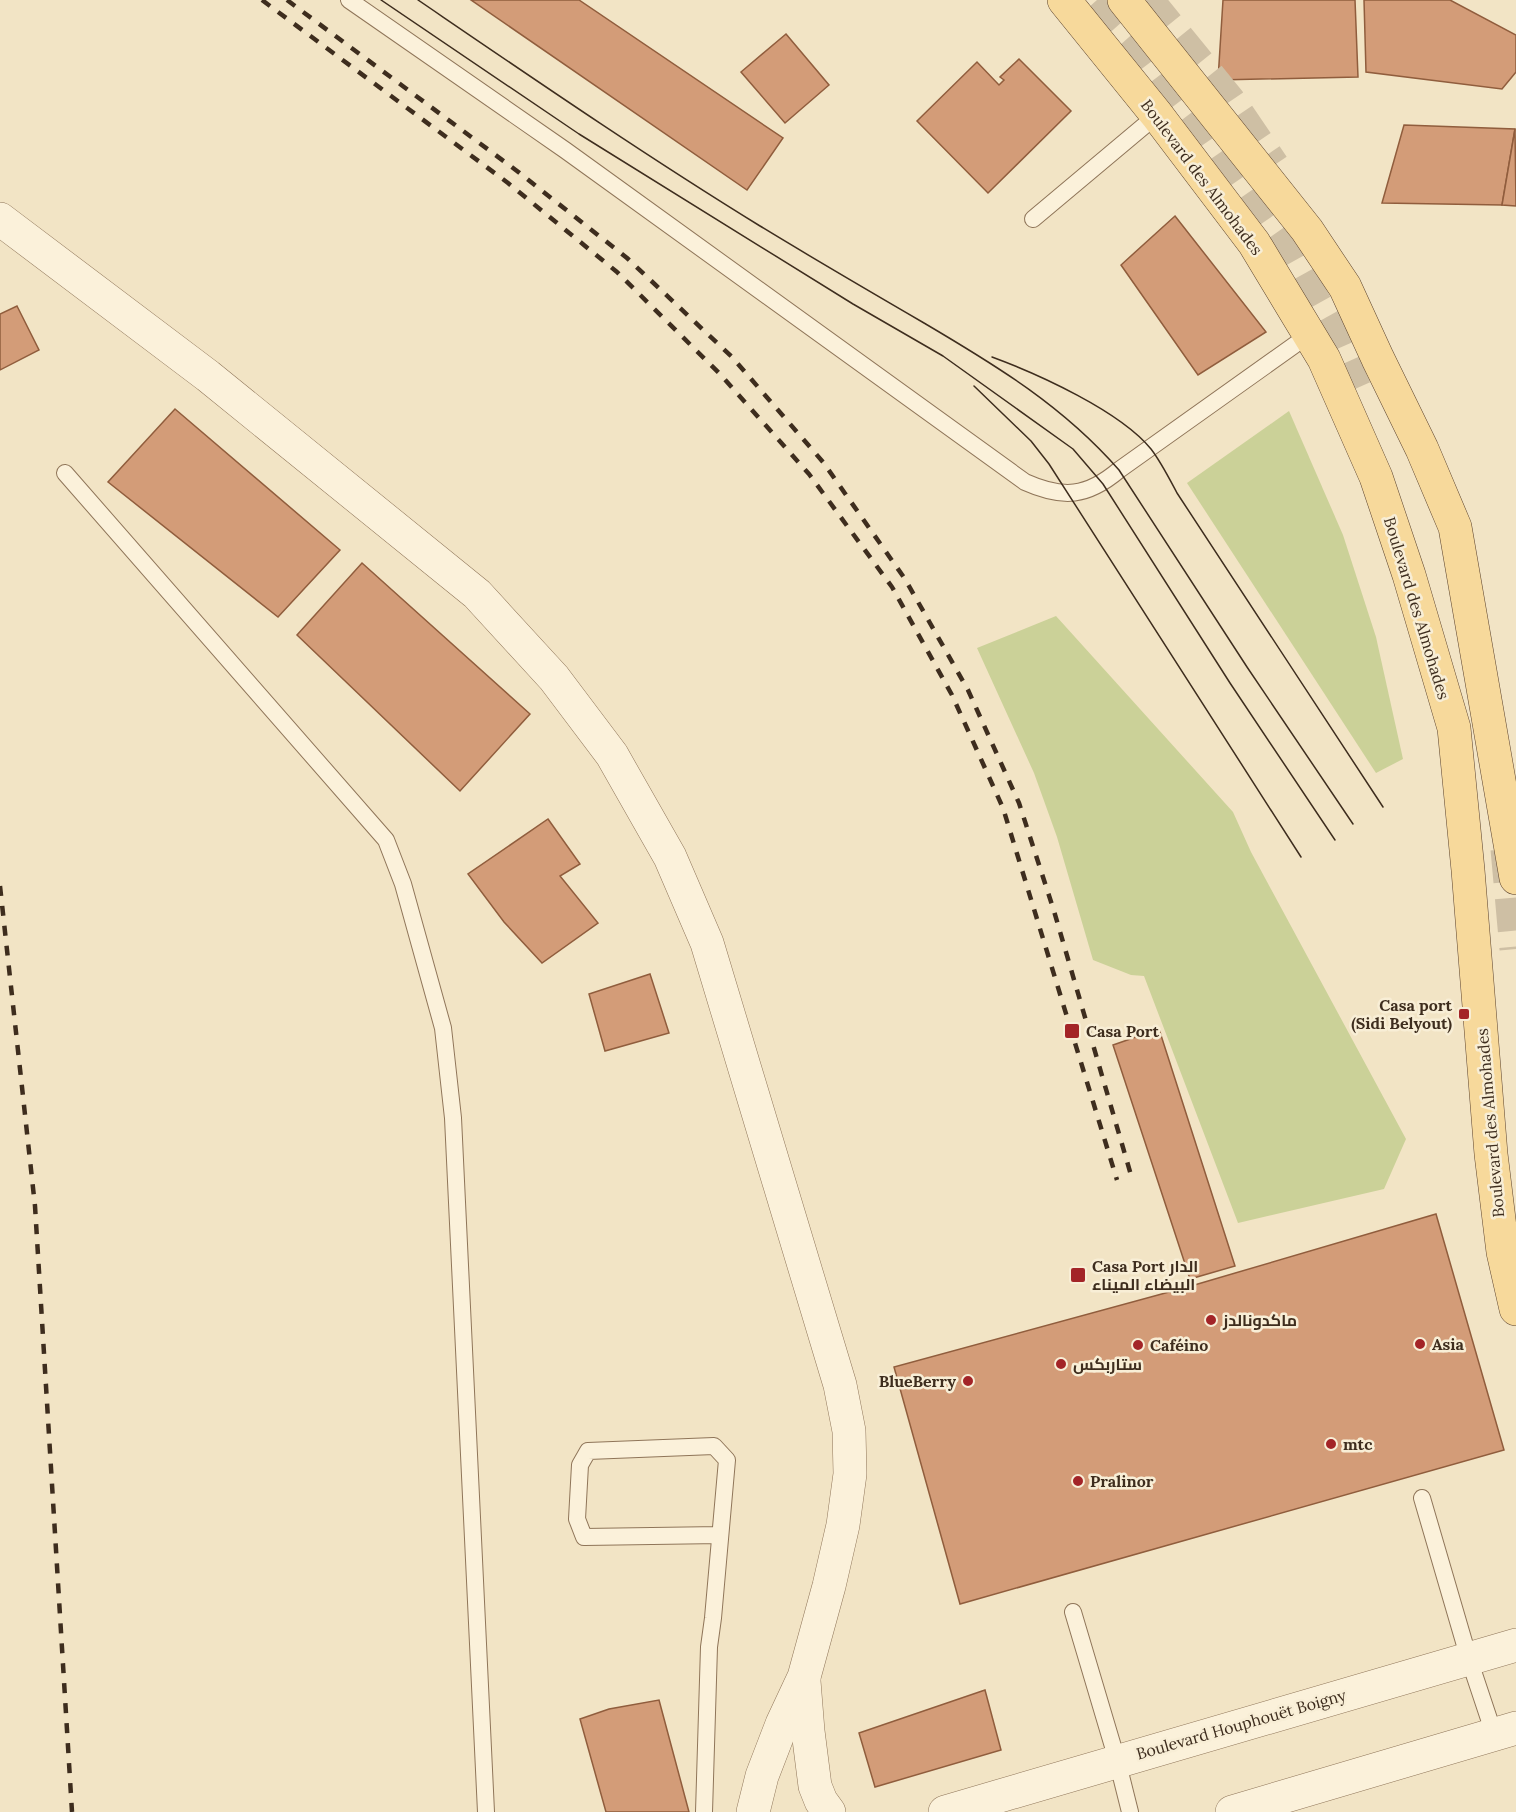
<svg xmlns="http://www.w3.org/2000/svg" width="1516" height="1812" font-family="Lora,Cairo,serif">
	<rect width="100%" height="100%" fill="#f2e4c5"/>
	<!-- green -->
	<g fill="#cbd198">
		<path d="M1289,411l54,124 33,102 27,122 -27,14 -189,-290z"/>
		<path d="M1056,616l177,196 18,40 155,287 -22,50 -146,34 -94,-247 -13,-1 -38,-15 -36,-123 -23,-64 -57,-125z"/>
	</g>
	<!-- building -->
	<g fill="#d39c78" stroke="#905d3d" stroke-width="1.5">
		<path d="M471,0h108l204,138 -36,52z"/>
		<path d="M1223,0h132l3,77 -140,3z"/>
		<path d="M1364,0h86l66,35v37l-14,17 -136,-17z"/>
		<path d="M786,34l43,51 -44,38 -44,-51z"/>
		<path d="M1019,59l52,52 -83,82 -71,-72 60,-59 22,23 5,-5 -4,-3z"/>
		<path d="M1404,125l111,4 -13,76 -120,-2z"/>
		<path d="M1515,129l1,77 -14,-1z"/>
		<path d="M1175,216l91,116 -68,43 -77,-110z"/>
		<path d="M17,306l22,44 -39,20v-56z"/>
		<path d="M175,409l165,141 -62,67 -170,-135z"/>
		<path d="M362,563l168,151 -70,77 -163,-156z"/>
		<path d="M548,819l32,45 -20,12 38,47 -56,40 -38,-41 -36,-48z"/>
		<path d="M650,974l19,59 -64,18 -16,-57z"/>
		<path d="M1159,1029l76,237 -45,13 -77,-234z"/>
		<path d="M1436,1214l68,236 -544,154 -66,-237 297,-81z"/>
		<path d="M985,1690l16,60 -126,37 -16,-54z"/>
		<path d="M659,1700l30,112h-83l-26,-93 29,-10z"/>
	</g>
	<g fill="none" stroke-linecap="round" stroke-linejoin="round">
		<!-- highway-tunnel -->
		<g stroke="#cebfa4" stroke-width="33" stroke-dasharray="33 16" stroke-linecap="butt">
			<path d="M1097,0l37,42 72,95 85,123 34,61 30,68"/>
			<path d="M1147,0l82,101 44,65"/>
			<path d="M1507,849l9,100"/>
		</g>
		<defs>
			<g id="lane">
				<path d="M349,0l216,150 460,332c38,17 62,15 94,-12l191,-136"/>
				<path d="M1033,219l124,-104"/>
				<path d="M65,473l321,367 17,44 40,144 10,90 33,694"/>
				<path d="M1422,1498l47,161 25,75"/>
				<path d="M1073,1612l44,148 13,52"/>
				<path d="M704,1812l5,-165 4,-29 14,-158 -13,-14 -126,5 -8,14 -3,54 7,18 136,-2"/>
			</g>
			<g id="street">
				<path d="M0,219l208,157 269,218 77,84 58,77 58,102 37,86 133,442 9,46 1,43 -7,51 -14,61 -25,91 -22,47 -20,52 -9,36"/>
				<path d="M804,1681l4,50 7,55 6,15 8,11"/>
				<path d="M945,1812l571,-167"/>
				<path d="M1232,1812l284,-84"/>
			</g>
			<g id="primary">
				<path d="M1064,0l93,115 97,128 70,116 52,118 33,98 45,153 14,142 23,284 12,98 13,57"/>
				<path d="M1124,0l183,230 38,57 33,72 44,90 33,78 61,351"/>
			</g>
		</defs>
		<!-- lane casing -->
		<use href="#lane" stroke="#8f7559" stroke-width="18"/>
		<!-- street casing -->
		<use href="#street" stroke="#8f7559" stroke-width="34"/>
		<!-- primary casing -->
		<use href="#primary" stroke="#5c432e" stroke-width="34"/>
		<!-- lane -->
		<use href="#lane" stroke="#fbf1da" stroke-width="16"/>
		<!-- street -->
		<use href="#street" stroke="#fbf1da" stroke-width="33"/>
		<!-- primary -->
		<use href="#primary" stroke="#f7d99b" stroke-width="33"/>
		<!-- tram -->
		<g stroke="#3e2d1e" stroke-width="1.5">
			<path d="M381,0l198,134 274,170 90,52 130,93 30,35 127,199 105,157"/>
			<path d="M418,0c113,77 225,154 342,226 54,33 109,65 164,97 73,43 139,83 195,147l128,197 106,157"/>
			<path d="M992,357c46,17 128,54 159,92 10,13 18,29 26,44l206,314"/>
			<path d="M974,386l57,55 18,23 252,393"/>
		</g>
		<!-- rail -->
		<g stroke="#3e2d1e" stroke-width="4.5" stroke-dasharray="10 10" stroke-linecap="butt">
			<path d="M262,0l246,183 109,89 102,101 90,101 83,113 60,108 51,113 114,372"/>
			<path d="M287,0l230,171 110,87 105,99 91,105 82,117 63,111 51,113 35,108 77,264"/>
			<path d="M0,886l35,320 37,606"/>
		</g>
	</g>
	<!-- markers -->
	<g fill="#a32427" stroke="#f8eed6" stroke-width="2">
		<rect x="1458" y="1008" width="12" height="12" rx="3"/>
		<rect x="1064" y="1023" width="16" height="16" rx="3"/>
		<rect x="1070" y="1267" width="16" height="16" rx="3"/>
		<circle cx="1211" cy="1320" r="6"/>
		<circle cx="1420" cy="1344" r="6"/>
		<circle cx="1138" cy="1345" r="6"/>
		<circle cx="1061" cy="1364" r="6"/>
		<circle cx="968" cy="1381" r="6"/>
		<circle cx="1331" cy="1444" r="6"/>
		<circle cx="1078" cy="1481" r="6"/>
	</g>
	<g text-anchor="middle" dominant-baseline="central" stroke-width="5" stroke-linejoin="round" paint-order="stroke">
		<!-- street labels -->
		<g font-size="16" fill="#3e2d1e" stroke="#f8eed6">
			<text transform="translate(1202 177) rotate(53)">Boulevard des Almohades</text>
			<text transform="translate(1417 608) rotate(73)">Boulevard des Almohades</text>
			<text transform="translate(1490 1123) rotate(-95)">Boulevard des Almohades</text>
			<text transform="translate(1241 1724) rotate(-16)">Boulevard Houphouët Boigny</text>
		</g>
		<!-- poi labels -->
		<g font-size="16" font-weight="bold" fill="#3e2d1e" stroke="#f8eed6" text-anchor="start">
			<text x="1452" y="1005" text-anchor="end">Casa port<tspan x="1452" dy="18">(Sidi Belyout)</tspan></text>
			<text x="1086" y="1031">Casa Port</text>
			<text x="1092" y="1266">Casa Port الدار<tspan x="1092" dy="18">البيضاء الميناء</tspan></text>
			<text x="1223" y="1320">ماكدونالدز</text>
			<text x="1432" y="1344">Asia</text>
			<text x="1150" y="1345">Caféino</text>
			<text x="1073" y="1364">ستاربكس</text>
			<text x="956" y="1381" text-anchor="end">BlueBerry</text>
			<text x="1343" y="1444">mtc</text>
			<text x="1090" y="1481">Pralinor</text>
		</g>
	</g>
</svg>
